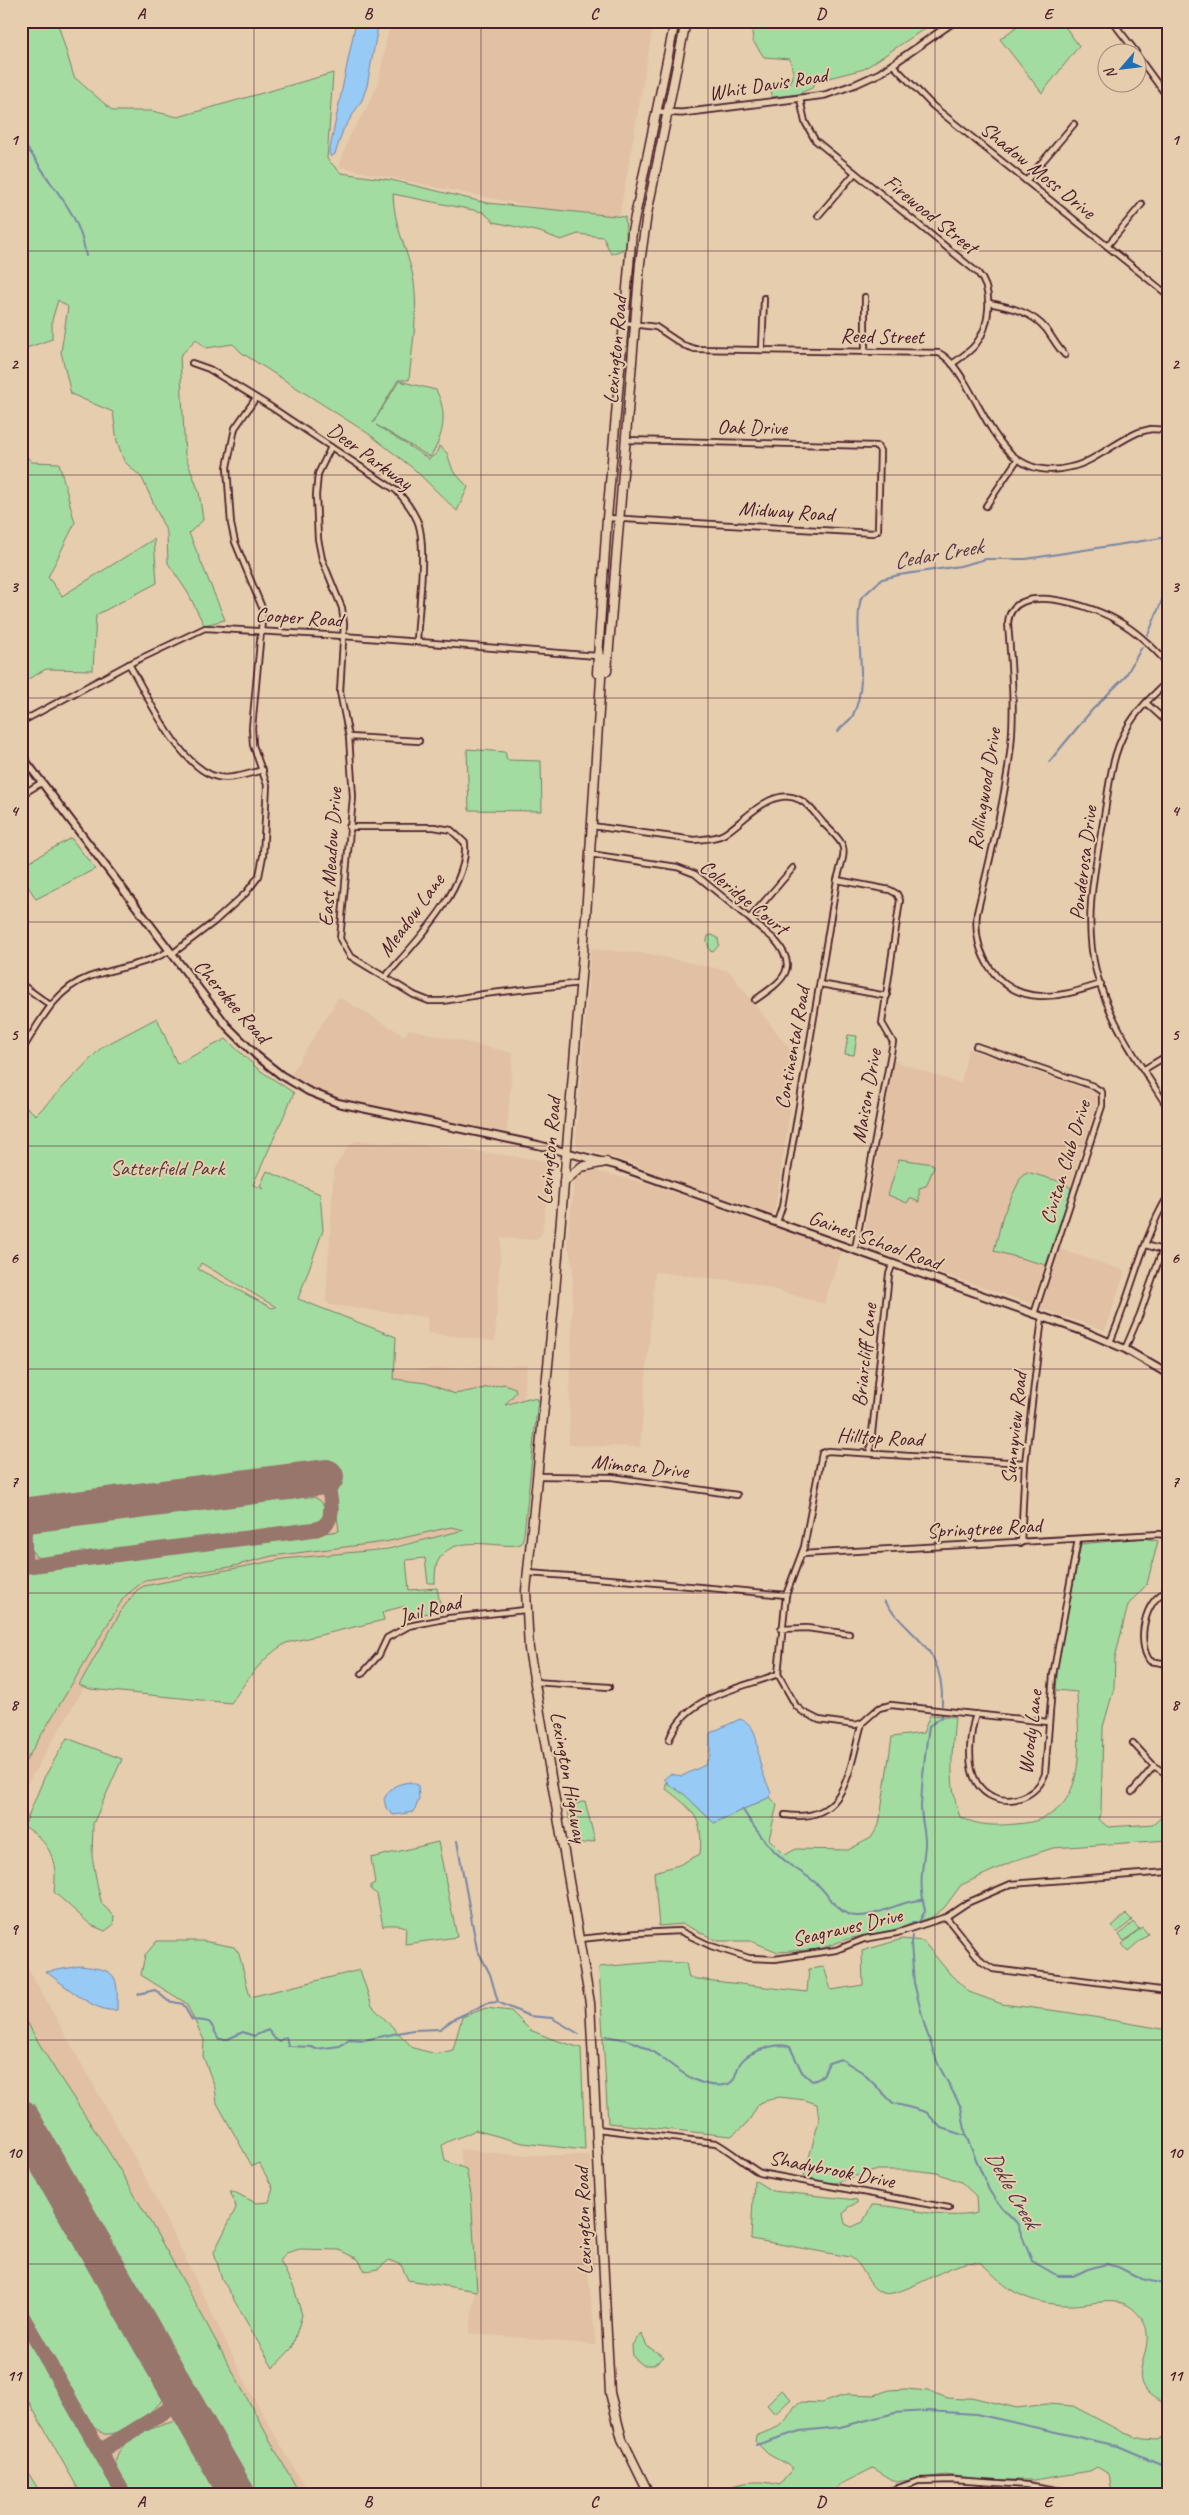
<svg xmlns="http://www.w3.org/2000/svg" width="1189" height="2515" font-family="Caveat,sans-serif">
	<rect width="100%" height="100%" fill="#e6cdae"/>
	<filter id="ink" filterUnits="userSpaceOnUse"><feTurbulence type="fractalNoise" baseFrequency=".02" numOctaves="2"/><feDisplacementMap in="SourceGraphic" scale="10" xChannelSelector="R" yChannelSelector="G"/><feConvolveMatrix kernelMatrix="1 2 1 2 8 2 1 2 1" color-interpolation-filters="sRGB"/></filter>
	<g filter="url(#ink)">
		<!-- built -->
		<g fill="#e1c0a3">
			<path d="M390,21h264l-36,203 -279,-57 10,-30 21,-35 9,-21z"/>
			<path d="M591,949l58,5 80,17 69,89 -24,155 -110,-37 -29,-14 -57,-16 -2,-7z"/>
			<path d="M339,997l66,39 4,-7 104,24 -6,79 -162,-30 -18,-6 -38,-19z"/>
			<path d="M968,1049l132,45 -68,210 -170,-58 32,-185 67,23z"/>
			<path d="M358,1141l77,5 112,15 4,7 -9,66 -8,6 -33,-2 -6,103 -67,-8 -1,-16 -97,-12 -4,-4 8,-132 15,-24z"/>
			<path d="M584,1168l65,16 193,66 -18,54 -77,-22 -92,-10 -15,175 -71,-2 4,-179 -6,-25 8,-65z"/>
			<path d="M1059,1249l66,22 -20,59 -66,-22z"/>
			<path d="M527,1365l-19,160 -366,65 -121,204v-409z"/>
			<path d="M21,1956l124,221 107,218 57,99h-205l-83,-147z"/>
			<path d="M460,2149l53,6h77l5,116h-7l8,74 -126,-12 6,-52z"/>
		</g>
		<!-- green -->
		<g fill="#a3dca1" stroke="#767e66" fill-rule="evenodd">
			<path d="M21,21h36l17,56 39,34h39l26,6 155,-44 -6,86 14,14 50,7 96,23 138,14 2,31 -16,6 -8,-17 -25,-3 -17,6 -21,-8 -46,-10 -11,-10 -90,-18c1,31 12,50 19,78 8,33 0,75 -3,108h-11l-25,43 26,-42 37,9c12,23 8,46 -6,67l-54,-32 53,34 7,-5 3,-8 8,7 6,18 15,16 -11,24 -43,-42 -45,-35 -127,-81 -9,-9 -27,4 -10,-9 -16,17 5,99 14,37 4,28 -14,13 36,87 -21,5 -16,-32 -20,-30 -1,-30 -25,-55 -18,-17 -7,-20 -4,-29 -42,-18 -10,-42 7,-45 -10,-7 -6,20v19l-31,11z"/>
			<path d="M751,21h185l-72,48 -47,12 -5,7 -14,6 -26,3 -1,-10 19,-4 3,-11 -3,-13 -26,-2 -11,-16z"/>
			<path d="M1024,21h37l18,25 -37,47 -42,-54z"/>
			<path d="M21,451l11,11 27,1 16,60 -27,54 14,19 92,-57 3,44 -61,32 -3,55 -47,-1 -25,14z"/>
			<path d="M467,749l38,3 2,8 34,1 1,50 -73,-1z"/>
			<path d="M71,838l24,31 -59,30 -15,-24v-9z"/>
			<path d="M712,935l6,3 1,7 -6,7 -3,-1 -3,-10 1,-5z"/>
			<path d="M157,1018l20,46 49,-25 32,30 36,24 -41,92 11,4 -4,-3 7,-15 53,23 3,36 -25,69 98,38 -2,42 32,4 29,11 49,-10 11,4 1,4 -11,13 23,-7 10,1 -14,135 -2,9 -4,2c-24,3 -67,-13 -81,18 -2,6 -2,14 -2,20h-7l-3,-25 -19,2 3,30 28,-2 4,22 -30,7 -6,-11 -23,6 2,8 -98,23c-25,15 -39,37 -55,60l-141,-14 -11,-4 44,-77 14,-18 7,-4 139,-27 105,-10 76,-19 -13,-3 -66,15 -113,14 -42,11 -85,13 -21,17 -103,172v-198l318,-40 -9,-71 -48,6 -11,6 -250,32v-401l15,12 66,-68zM201,1263l75,44 -4,1 -74,-39z"/>
			<path d="M848,1035l9,1 -3,19 -9,-1z"/>
			<path d="M899,1159l34,5 1,3 -8,19 -7,2v14l-9,-4 -3,5 -19,-8z"/>
			<path d="M1027,1172l31,9 12,6 1,4 -25,74 -52,-14 9,-36 19,-40z"/>
			<path d="M270,1497c4,1 8,3 12,3 15,1 33,-11 42,6l-1,13 -10,6 -270,34 -8,-3 -5,-10v-13l8,-7z"/>
			<path d="M1144,1538l14,3 -11,43 -19,21 -13,53 -1,30 -11,39 -2,85 -3,7 10,8 46,-3 14,-13v29l-115,8 -37,12 -55,25 -17,23 -12,9 -39,13 -46,9 -27,10 -42,3 -27,-11h-33l-35,-17 -24,2 -5,-54 25,-7 21,-11c4,-36 -7,-44 -34,-65v-7l19,13 29,28 56,-26 7,8 -8,34 16,16 11,-6 52,1 23,-12 8,-13 13,-88 31,-4 7,-18 25,2c-3,34 -7,67 5,100 18,9 36,9 56,7 76,-5 62,-77 61,-132l-21,-2 2,-28 23,-118z"/>
			<path d="M67,1738l55,21 -29,65 -1,32 6,33 4,15 12,12 -1,9 -8,6 -14,-6 -37,-33c4,-31 -3,-49 -30,-66l20,-48z"/>
			<path d="M585,1801l10,40 -20,4 -8,-38z"/>
			<path d="M438,1842l19,95 -52,7 1,-17 -7,-2h-14l-2,2 -6,-33 -6,-4v-5l4,-2 -4,-25z"/>
			<path d="M1126,1914l6,6 -15,13 -5,-7z"/>
			<path d="M1133,1922l6,7 -15,12 -5,-6z"/>
			<path d="M1142,1927l6,7 -20,17 -6,-7z"/>
			<path d="M902,1939l21,2 27,33 19,18 33,12 63,8 103,18v384l-6,-12c-52,-24 12,-59 -30,-94 -16,-13 -45,-2 -64,-3 -14,0 -32,-3 -45,-9 -18,-7 -28,-21 -42,-33 -5,0 -10,-1 -15,0 -22,4 -66,35 -83,30 -16,-4 -17,-27 -33,-36l-99,-18 3,-59 18,11 85,9v3l-9,4 -5,7 2,10 7,3 11,-5 9,-17c34,1 71,16 105,8l-1,-17 -15,-14 -24,-9 -24,-3h-39l-42,14 -28,-7 15,-57 -2,-16 -12,-4 -26,-3 -20,6 -12,21 -16,12 -123,-13 -9,-156 58,-5 29,1 3,15 118,14 2,-23 15,-2 7,23 32,-5 -1,-34z"/>
			<path d="M157,1941h46l31,6 5,7 11,43 110,-27 12,36 41,42 23,6 17,-4 9,-33 24,-9 25,3 19,19 22,9 29,9 4,102 -62,-7 -48,-13c-11,7 -23,8 -33,15l3,16 21,8 5,25 6,97 -69,-11 -7,-15 -12,-5 -11,9 -13,2 -7,-12 -19,-9 -39,-1 -14,4 -6,8 14,27 8,27 -10,33 -19,20 -51,-89 -8,-27 22,-44 -6,-18 26,13 13,-1 4,-14 -14,-25 -7,3 -35,-63 -2,-15 -12,-32 1,-16 -18,-37 -45,-28 4,-20z"/>
			<path d="M21,2010c29,59 70,110 103,167 62,104 116,212 176,317h-48l-231,-404z"/>
			<path d="M21,2140l144,253v5c-14,14 -40,38 -61,36l-12,-8 -71,-125z"/>
			<path d="M21,2327l95,167h-35l-60,-106z"/>
			<path d="M641,2333l6,13 17,11 -11,8h-10l-10,-8 -1,-12z"/>
			<path d="M906,2389l22,2 20,7 14,1 9,-2 46,11 30,-4 26,2 51,27 19,6 14,1 11,-5v59h-56l-3,-20 -12,-7 -7,4 -56,9h-44l-45,-5 -49,7 -23,-14 -34,17 -7,9h-123c26,-10 44,-16 71,-9l13,-17 -25,-14 -13,-13 1,-5 22,-9 8,-7 9,-14 7,-4 19,1 27,-9 27,1 14,-5z"/>
			<path d="M782,2390l9,9 -16,15 -8,-9z"/>
			<path d="M180,2420l42,74h-91c-5,-8 -13,-18 -15,-28 -4,-27 43,-41 64,-46z"/>
			<path d="M21,2461l20,33h-20z"/>
		</g>
		<!-- water -->
		<g fill="#97caf4" stroke="#7886a4">
			<path d="M356,21h23l-12,65 -5,14 -19,30 -8,24 -4,3 -2,-4z"/>
			<path d="M740,1719c20,7 16,28 20,44 2,10 7,20 11,30l-1,4 -56,26 -29,-28 -14,-9 -7,-7 6,-5 12,2 23,-11 5,-10v-22z"/>
			<path d="M410,1782l8,3 1,14 -5,13 -21,3 -7,-7 -2,-9c6,-12 12,-15 26,-17z"/>
			<path d="M80,1966c37,4 38,7 37,44 -22,4 -53,-26 -71,-38z"/>
		</g>
		<g fill="none" stroke-linecap="round" stroke-linejoin="round">
			<!-- stream -->
			<g stroke="#7886a4" stroke-width="2">
				<path d="M841,26l1,-5"/>
				<path d="M21,142c13,12 20,27 30,41 18,24 30,42 35,73"/>
				<path d="M1148,635l20,-50"/>
				<path d="M838,732c3,-7 12,-10 15,-17 18,-38 -1,-79 8,-117l21,-19 17,-4 61,-9 26,-7h40l142,-22"/>
				<path d="M1049,762l43,-52 33,-33 17,-30"/>
				<path d="M884,1601c30,41 60,45 58,104"/>
				<path d="M743,1810c12,20 28,40 47,55 10,7 20,12 28,20 12,11 20,30 38,31 24,1 43,-16 66,-16"/>
				<path d="M457,1841l20,108 13,25 8,28 31,14 23,2 27,16"/>
				<path d="M912,1923l7,-1 6,-11c-6,-28 -3,-38 0,-65 1,-13 -4,-26 -4,-39 1,-27 4,-54 8,-81l13,-9v-4"/>
				<path d="M912,1936l-1,7 3,40 11,44 13,37 23,43 5,29 23,54 7,11 21,22 15,38 26,15h15l15,-7 18,-5 12,3 24,12 26,6"/>
				<path d="M138,1994l17,-4 13,11 15,3 9,16c23,2 15,-1 27,19h9l15,-7 11,4 14,-6 7,9 4,2 7,-4 2,9 23,1 5,2 24,-3 9,-7 15,1 49,-10 27,-1 14,-10 34,-16 10,-1"/>
				<path d="M606,2036c9,2 20,3 30,7 30,11 53,47 88,42 13,-1 11,-15 17,-23 7,-10 38,-21 49,-15l12,25 10,9c13,-3 11,-8 17,-18l12,-4 21,13 31,31 33,9 15,16 25,8"/>
				<path d="M756,2445l44,-14 40,-4 55,-14 32,-2 49,3 142,32 50,21"/>
			</g>
			<!-- taxiway -->
			<g stroke="#98766c" stroke-width="15">
				<path d="M24,1516l1,50"/>
				<path d="M21,1567l296,-38c23,-7 12,-34 9,-52"/>
				<path d="M21,2314l103,180"/>
				<path d="M100,2451l84,-51"/>
			</g>
			<!-- runway -->
			<g stroke="#98766c" stroke-width="36">
				<path d="M21,1516l305,-39"/>
				<path d="M21,2117l216,377"/>
			</g>
			<defs>
				<g id="minor">
					<path d="M1112,21l24,31"/>
					<path d="M1136,54l32,44"/>
					<path d="M893,65l40,41 235,189"/>
					<path d="M800,99l5,23 10,18 163,133c16,18 12,53 -2,71 -6,8 -16,14 -24,20"/>
					<path d="M1026,181l48,-57"/>
					<path d="M818,216l37,-43"/>
					<path d="M1107,246l35,-42"/>
					<path d="M989,303c21,4 43,9 57,26 7,9 11,18 19,26"/>
					<path d="M624,323l32,4 27,18 12,4 244,4c12,6 20,20 27,31 26,44 44,99 105,83 23,-5 46,-26 68,-35l12,-3 17,1"/>
					<path d="M762,350l2,-52"/>
					<path d="M865,351v-54"/>
					<path d="M192,363l17,6 62,38 126,84c8,9 15,18 20,29 11,24 1,92 0,122"/>
					<path d="M331,447l-13,27 -2,21 2,44 4,20 20,49 2,16 -4,68 9,45 4,60 -13,142 10,17 64,39 15,6h14l41,-7 96,-11"/>
					<path d="M986,506l31,-46"/>
					<path d="M607,518l266,15 5,-3 2,-79 -3,-5 -252,-6"/>
					<path d="M129,664c18,31 51,105 89,113 14,3 32,-4 45,-7"/>
					<path d="M1168,681c-16,15 -32,30 -42,49 -15,27 -17,57 -22,87 -9,51 -21,103 -8,154 13,51 44,93 72,137"/>
					<path d="M1146,703l22,20"/>
					<path d="M21,722l108,-58 76,-36 138,8 254,20"/>
					<path d="M349,737l70,4"/>
					<path d="M21,795l20,-12"/>
					<path d="M592,826l102,14c9,-1 22,-1 30,-6 21,-13 48,-49 76,-34 9,4 17,16 24,24 25,24 22,23 13,56l-55,327 -5,15"/>
					<path d="M349,827h85l17,3 14,13c4,46 -51,101 -79,133"/>
					<path d="M590,854l87,13 18,7 79,65c27,30 8,42 -19,61"/>
					<path d="M837,880l53,10 7,4 3,6 -18,123 11,19 -38,207"/>
					<path d="M750,918l43,-50"/>
					<path d="M172,954l42,-32 32,-29 13,-17 4,-20 4,-71 -14,-40 -1,-17 11,-118 -28,-68 -4,-18 -4,-57 8,-39 21,-30"/>
					<path d="M21,984l29,21"/>
					<path d="M820,984l67,12"/>
					<path d="M1101,984c-20,6 -40,13 -61,12 -43,-2 -68,-43 -63,-83 13,-55 28,-112 34,-168 4,-41 0,-82 -3,-122 3,-45 87,-16 110,-2 20,11 35,26 50,43"/>
					<path d="M976,1046l117,40 9,6v14l-68,208"/>
					<path d="M21,1052c18,-29 34,-63 68,-75 26,-9 56,-12 80,-26"/>
					<path d="M1143,1070l25,-15"/>
					<path d="M1146,1245l22,7"/>
					<path d="M1110,1342c21,-47 31,-101 58,-146"/>
					<path d="M1125,1349l15,-35 28,-80"/>
					<path d="M870,1452l19,-178 4,-11"/>
					<path d="M1025,1463l-197,-12 -6,2 -18,94 -18,48 -8,79 18,32 7,6 16,8 36,5 7,-2 17,-15 12,-3 157,17"/>
					<path d="M539,1476l73,1 125,18"/>
					<path d="M1021,1543l4,-80 17,-146"/>
					<path d="M802,1554l358,-20 8,2"/>
					<path d="M528,1573l107,8 151,14"/>
					<path d="M1168,1591c-24,7 -32,52 -18,70l18,3"/>
					<path d="M781,1629l26,-1 42,6"/>
					<path d="M362,1674l17,-19 8,-17 22,-12 40,-8 76,-8"/>
					<path d="M534,1682l75,5"/>
					<path d="M976,1714c-6,18 -10,52 1,69 17,27 58,20 68,-9l8,-99 25,-136"/>
					<path d="M669,1740c16,-45 71,-51 109,-66"/>
					<path d="M1133,1743l21,23 14,9"/>
					<path d="M1132,1792l22,-26"/>
					<path d="M785,1815c63,10 64,-48 77,-92"/>
					<path d="M1168,1872l-157,12 -44,19 -21,14 36,45 11,7 175,22"/>
					<path d="M580,1939l58,-6 42,-2 31,15 38,12 26,1 61,-9 28,-11 33,-6 49,-16"/>
					<path d="M597,2129l119,14c16,9 29,21 44,30l189,35"/>
					<path d="M881,2494l37,-13 34,-1 75,5 52,9"/>
				</g>
				<path id="tertiary" d="M656,112l26,1 143,-18 31,-11 24,-11 75,-52"/>
				<path id="secondary" d="M21,755l206,271 30,30 24,19 27,16 30,12 200,42 77,20 473,168 37,16 43,25"/>
				<g id="trunk">
					<path d="M597,656l5,2v5l-16,253 -32,388 -28,287 3,58 61,354 20,390 12,46 27,55"/>
					<path d="M607,671l33,-408 7,-49 39,-193"/>
					<path d="M597,673l10,-155 25,-287 43,-210"/>
					<path d="M564,1182l17,-15 25,-5"/>
				</g>
			</defs>
			<!-- minor casing -->
			<use href="#minor" stroke="#4a1f2b" stroke-width="8"/>
			<!-- tertiary casing -->
			<use href="#tertiary" stroke="#4a1f2b" stroke-width="9"/>
			<!-- secondary casing -->
			<use href="#secondary" stroke="#4a1f2b" stroke-width="10"/>
			<!-- trunk casing -->
			<use href="#trunk" stroke="#4a1f2b" stroke-width="11"/>
			<!-- minor -->
			<use href="#minor" stroke="#e6cdae" stroke-width="4.5"/>
			<!-- tertiary -->
			<use href="#tertiary" stroke="#e6cdae" stroke-width="5.5"/>
			<!-- secondary -->
			<use href="#secondary" stroke="#e6cdae" stroke-width="6"/>
			<!-- trunk -->
			<use href="#trunk" stroke="#e6cdae" stroke-width="8"/>
		</g>
	</g>
	<!-- grid -->
	<path fill="none" stroke="#4a1f2b" stroke-width="1" stroke-opacity="0.55" d="M254,21v2473M481,21v2473M708,21v2473M935,21v2473M21,251h1147M21,475h1147M21,698h1147M21,922h1147M21,1146h1147M21,1369h1147M21,1593h1147M21,1817h1147M21,2040h1147M21,2264h1147"/>
	<g text-anchor="middle" dominant-baseline="central" stroke-width="4" stroke-linejoin="round" paint-order="stroke">
		<!-- street labels -->
		<g font-size="21" fill="#4a1f2b" stroke="#e6cdae">
			<text transform="translate(768 84) rotate(-9)">Whit Davis Road</text>
			<text transform="translate(1038 170) rotate(39)">Shadow Moss Drive</text>
			<text transform="translate(931 214) rotate(39)">Firewood Street</text>
			<text transform="translate(882 336) rotate(1)">Reed Street</text>
			<text transform="translate(615 350) rotate(-85)">Lexington Road</text>
			<text transform="translate(752 427) rotate(1)">Oak Drive</text>
			<text transform="translate(370 456) rotate(36)">Deer Parkway</text>
			<text transform="translate(786 511) rotate(4)">Midway Road</text>
			<text transform="translate(299 617) rotate(4)">Cooper Road</text>
			<text transform="translate(984 789) rotate(-81)">Rollingwood Drive</text>
			<text transform="translate(330 857) rotate(-86)">East Meadow Drive</text>
			<text transform="translate(1083 863) rotate(-83)">Ponderosa Drive</text>
			<text transform="translate(744 897) rotate(39)">Coleridge Court</text>
			<text transform="translate(411 915) rotate(-54)">Meadow Lane</text>
			<text transform="translate(232 1001) rotate(49)">Cherokee Road</text>
			<text transform="translate(792 1048) rotate(-80)">Continental Road</text>
			<text transform="translate(866 1096) rotate(-80)">Maison Drive</text>
			<text transform="translate(549 1151) rotate(-85)">Lexington Road</text>
			<text transform="translate(1065 1162) rotate(-73)">Civitan Club Drive</text>
			<text transform="translate(875 1240) rotate(20)">Gaines School Road</text>
			<text transform="translate(864 1355) rotate(-84)">Briarcliff Lane</text>
			<text transform="translate(1014 1428) rotate(-84)">Sunnyview Road</text>
			<text transform="translate(880 1437) rotate(3)">Hilltop Road</text>
			<text transform="translate(640 1466) rotate(6)">Mimosa Drive</text>
			<text transform="translate(984 1528) rotate(-3)">Springtree Road</text>
			<text transform="translate(430 1609) rotate(-14)">Jail Road</text>
			<text transform="translate(1030 1732) rotate(-83)">Woody Lane</text>
			<text transform="translate(569 1777) rotate(80)">Lexington Highway</text>
			<text transform="translate(847 1927) rotate(-13)">Seagraves Drive</text>
			<text transform="translate(832 2169) rotate(11)">Shadybrook Drive</text>
			<text transform="translate(583 2221) rotate(-92)">Lexington Road</text>
		</g>
		<!-- park labels -->
		<g font-size="21" fill="#573b3d" stroke="#e6cdae">
			<text x="167" y="1168">Satterfield Park</text>
		</g>
		<!-- water labels -->
		<g font-size="22" font-style="italic" fill="#563949" stroke="#e6cdae">
			<text transform="translate(938 554) rotate(-10)">Cedar Creek</text>
			<text transform="translate(1012 2189) rotate(60)">Dekle Creek</text>
		</g>
	</g>
	<!-- margin -->
	<rect width="1189" height="2515" fill="none" stroke="#e6cdae" stroke-width="55"/>
	<!-- north arrow -->
	<g transform="translate(1122 68) rotate(242)"><circle r="24" fill="#e6cdae" stroke="#a8877a"/>
	<path d="M0-4L9 19L0 12L-9 19Z" fill="#1f6fb2"/>
	<text y="-8" font-size="14" font-weight="bold" text-anchor="middle" fill="#4a1f2b">N</text>
	</g>
	<rect x="28" y="28" width="1134" height="2460" fill="none" stroke="#4a1f2b" stroke-width="2"/>
	<g font-size="16" text-anchor="middle" font-weight="bold" fill="#4a1f2b">
		<text x="141" y="19">A</text>
		<text x="368" y="19">B</text>
		<text x="594" y="19">C</text>
		<text x="821" y="19">D</text>
		<text x="1048" y="19">E</text>
		<text x="14" y="145">1</text>
		<text x="1175" y="145">1</text>
		<text x="14" y="369">2</text>
		<text x="1175" y="369">2</text>
		<text x="14" y="592">3</text>
		<text x="1175" y="592">3</text>
		<text x="14" y="816">4</text>
		<text x="1175" y="816">4</text>
		<text x="14" y="1040">5</text>
		<text x="1175" y="1040">5</text>
		<text x="14" y="1263">6</text>
		<text x="1175" y="1263">6</text>
		<text x="14" y="1487">7</text>
		<text x="1175" y="1487">7</text>
		<text x="14" y="1710">8</text>
		<text x="1175" y="1710">8</text>
		<text x="14" y="1934">9</text>
		<text x="1175" y="1934">9</text>
		<text x="14" y="2158">10</text>
		<text x="1175" y="2158">10</text>
		<text x="14" y="2381">11</text>
		<text x="1175" y="2381">11</text>
		<text x="141" y="2507">A</text>
		<text x="368" y="2507">B</text>
		<text x="594" y="2507">C</text>
		<text x="821" y="2507">D</text>
		<text x="1048" y="2507">E</text>
	</g>
</svg>
